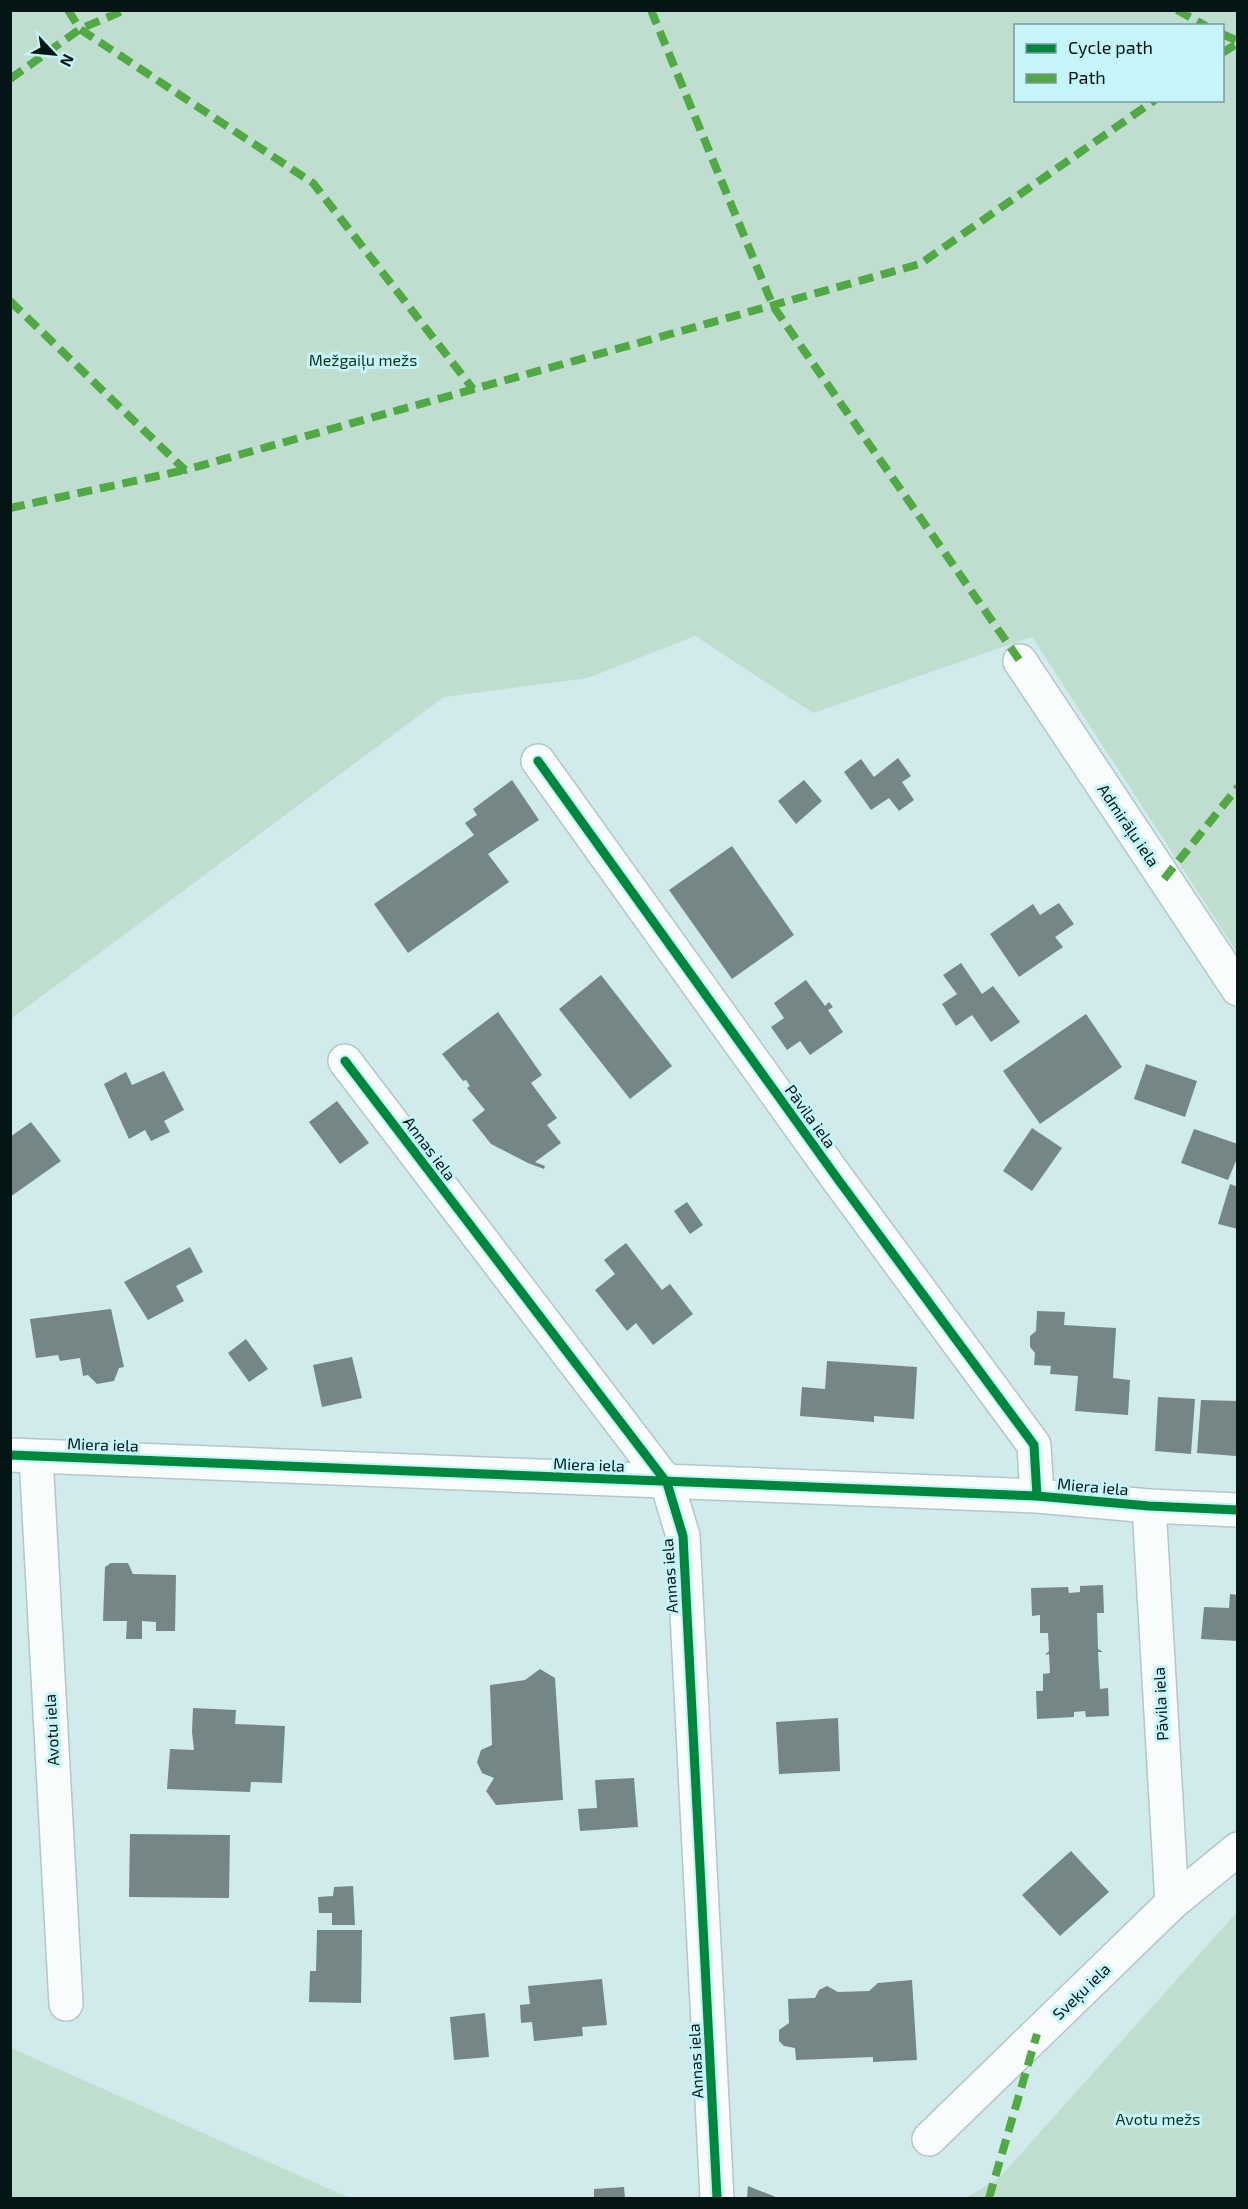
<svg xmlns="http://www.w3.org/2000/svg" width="1248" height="2209" font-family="'Exo 2',sans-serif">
	<rect width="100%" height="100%" fill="#d1eaec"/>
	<!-- green -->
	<g fill="#c0ded0" fill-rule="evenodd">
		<path d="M11,10l1226,1v941l-205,-315 -219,76 -118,-77 -107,42 -144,19 -433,322zM1016,26h206v74h-206z"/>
		<path d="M1237,1912v286h-271l33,-20z"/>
		<path d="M11,2048l339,150h-339z"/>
	</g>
	<!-- building -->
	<g fill="#748786">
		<path d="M898,758l13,18 -9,6 12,18 -15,11 -10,-13 -18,12 -27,-38 17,-13 13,18z"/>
		<path d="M512,780l27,40 -51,34 21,28 -101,71 -34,-49 100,-69 -9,-12 12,-8 -4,-6z"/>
		<path d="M804,780l18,21 -26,23 -18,-23z"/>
		<path d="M732,846l62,89 -62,44 -63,-89z"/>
		<path d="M1059,903l15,21 -19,13 8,10 -44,30 -29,-43 43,-30 7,11z"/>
		<path d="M961,963l21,31 11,-8 27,36 -29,20 -19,-27 -16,11 -14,-22 15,-10 -14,-19z"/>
		<path d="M601,975l71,91 -42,33 -71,-90z"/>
		<path d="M806,980l19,26 4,-4 4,5 -5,3 15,22 -33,23 -10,-14 -13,9 -16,-23 13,-9 -10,-15z"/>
		<path d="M498,1012l44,63 -11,8 26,35 -10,7 14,18 -26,19 10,4 -1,3 -16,-6 -37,-19 -19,-24 13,-10 -18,-22 3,-2 -4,-6 -3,1 -21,-27z"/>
		<path d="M1086,1014l36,53 -82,57 -37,-53z"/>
		<path d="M1146,1064l51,17 -12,36 -51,-18z"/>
		<path d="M164,1071l20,39 -20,11 6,11 -19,9 -6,-11 -16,9 -25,-55 22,-12 6,13z"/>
		<path d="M337,1101l32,42 -29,21 -31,-42z"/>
		<path d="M31,1122l30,39 -51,36v-60z"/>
		<path d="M1032,1128l30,20 -30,43 -29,-20z"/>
		<path d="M1194,1129l44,15v12l-10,24 -47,-17z"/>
		<path d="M1230,1184l8,3v42l-20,-5z"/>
		<path d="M687,1202l16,23 -13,9 -16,-23z"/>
		<path d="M626,1243l36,47 8,-6 23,30 -40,31 -17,-22 -9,8 -32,-41 20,-16 -11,-14z"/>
		<path d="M190,1247l13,25 -27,14 8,15 -36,19 -24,-38z"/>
		<path d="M111,1309l13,58 -5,1 -5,13 -17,3 -9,-9 -5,1 -3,-18 -20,3 -2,-6 -22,3 -6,-39z"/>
		<path d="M1037,1311l28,1 -1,13 52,3 -3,50 17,2 -2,35 -53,-4 3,-35 -28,-2 1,-8 -17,-1 1,-12 -5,-6v-11l6,-5z"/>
		<path d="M246,1339l22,30 -19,13 -21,-29z"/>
		<path d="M352,1357l10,41 -40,9 -9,-42z"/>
		<path d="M827,1361l90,6 -3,52 -40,-3v6l-74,-6 2,-29 23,2z"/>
		<path d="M1158,1397l37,2 -4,55 -36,-3z"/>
		<path d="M1201,1400l37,1 -2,55 -39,-3z"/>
		<path d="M111,1563h17l5,11 43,1 -1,56h-19v-9l-14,-1v18h-16l1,-18h-24l2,-54z"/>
		<path d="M1103,1585l1,28h-7l1,36 5,3h-5l2,37 8,-1 1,28 -23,1 -1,-6 -11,1v5l-37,2 -1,-28h7v-17l7,-1 -1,-19 -4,1 4,-4 -1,-18h-8v-18l-8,1 -1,-28 37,-1 1,6 11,-1v-6z"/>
		<path d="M1230,1594l8,1v46l-37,-2 3,-32 25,1z"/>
		<path d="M540,1669l15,9 8,122 -67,5 -10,-14 8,-13 -12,-5 -5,-11 4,-12 11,-5 -2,-60 35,-5z"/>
		<path d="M193,1708l43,2 -1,14 50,2 -3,57 -31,-1 -1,10 -83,-3 3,-40 24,1 -2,-18z"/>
		<path d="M838,1718l2,53 -61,3 -3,-52z"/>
		<path d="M634,1778l4,49 -58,4 -2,-22 19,-1 -2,-28z"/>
		<path d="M130,1834l100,1 -1,63 -100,-1z"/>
		<path d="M1071,1851l38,41 -49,44 -38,-41z"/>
		<path d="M353,1886l2,39h-23v-12h-13l-1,-16 15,-1 1,-9z"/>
		<path d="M317,1930h45l-1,73 -52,-1 1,-31h6z"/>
		<path d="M602,1979l5,46 -25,2 1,9 -49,5 -2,-19 -11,1 -1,-18 10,-1 -2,-18z"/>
		<path d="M912,1980l5,80 -44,2v-5l-77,3 -1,-12 -11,-2 -5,-5v-11l10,-7 -1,-24 27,-1 4,-8 8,-4 11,6 31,-1 9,-8z"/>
		<path d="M485,2013l4,44 -35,3 -4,-43z"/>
		<path d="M748,2186l30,12h-31z"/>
		<path d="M624,2187l1,11h-31v-9z"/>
	</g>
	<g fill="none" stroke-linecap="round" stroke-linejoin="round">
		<defs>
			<g id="minor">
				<path d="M1020,661l218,328"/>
				<path d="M538,761l299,417 197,267 3,51"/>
				<path d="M345,1061l322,422 16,53 34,662"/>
				<path d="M10,1455l1027,41 112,10 89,4"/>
				<path d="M36,1457l30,547"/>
				<path d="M1149,1506l23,397"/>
				<path d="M929,2139l243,-236 66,-54"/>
			</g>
		</defs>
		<!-- minor casing -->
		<use href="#minor" stroke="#b3c7c8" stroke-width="36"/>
		<!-- minor -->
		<use href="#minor" stroke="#f8fcfc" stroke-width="33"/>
		<!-- quiet -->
		<g stroke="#50a942" stroke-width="8" stroke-dasharray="15 8" stroke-linecap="butt">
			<path d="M68,10l12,19 233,154 160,206"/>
			<path d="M651,10l122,296 247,355"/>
			<path d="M1177,10l29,16"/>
			<path d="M1222,34l16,7"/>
			<path d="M1222,53l16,-10"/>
			<path d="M10,79l70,-50 45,-19"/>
			<path d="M10,301l175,169 735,-206 235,-164"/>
			<path d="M10,508l175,-38"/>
			<path d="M1164,879l74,-92"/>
			<path d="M989,2198l48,-164"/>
		</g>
		<defs>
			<g id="cycleway">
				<path d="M538,761l299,417 197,267 3,51"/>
				<path d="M345,1061l322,422 16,53 34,662"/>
				<path d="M10,1455l1027,41 112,10 89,4"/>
			</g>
		</defs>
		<!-- cycleway casing -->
		<use href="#cycleway" stroke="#c5f5f8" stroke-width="13"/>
		<!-- cycleway -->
		<use href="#cycleway" stroke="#00873e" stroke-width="9"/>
	</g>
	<g text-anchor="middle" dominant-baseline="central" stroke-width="6" stroke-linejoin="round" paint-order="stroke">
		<!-- park labels -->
		<g font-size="16" fill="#0d341a" stroke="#c5f5f8">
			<text x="363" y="359">Mežgaiļu mežs</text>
			<text x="1158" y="2118">Avotu mežs</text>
		</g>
		<!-- street labels -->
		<g font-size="16" fill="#041516" stroke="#c5f5f8">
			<text transform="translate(1129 825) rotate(56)">Admirāļu iela</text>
			<text transform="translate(811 1116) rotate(54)">Pāvila iela</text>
			<text transform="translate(430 1148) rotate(53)">Annas iela</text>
			<text transform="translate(103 1444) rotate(2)">Miera iela</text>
			<text transform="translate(589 1464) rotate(2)">Miera iela</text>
			<text transform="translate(1093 1486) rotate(5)">Miera iela</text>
			<text transform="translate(669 1576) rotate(-94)">Annas iela</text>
			<text transform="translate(1160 1704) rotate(-93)">Pāvila iela</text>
			<text transform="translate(51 1730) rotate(-93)">Avotu iela</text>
			<text transform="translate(1081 1991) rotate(-44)">Sveķu iela</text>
			<text transform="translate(695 2061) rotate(-93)">Annas iela</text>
		</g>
	</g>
	<!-- border -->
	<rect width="1248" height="2209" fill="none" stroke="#041516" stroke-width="24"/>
	<!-- legend -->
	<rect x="1014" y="24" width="210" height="78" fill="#c5f5f8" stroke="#789b9e" stroke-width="1.5"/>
	<rect x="1026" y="44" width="30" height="9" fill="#00873e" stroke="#789b9e" stroke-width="1.5"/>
	<text x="1068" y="54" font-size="18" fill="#041516">Cycle path</text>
	<rect x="1026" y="74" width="30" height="9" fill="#50a942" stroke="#789b9e" stroke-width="1.5"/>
	<text x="1068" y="84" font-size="18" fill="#041516">Path</text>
	<!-- north arrow -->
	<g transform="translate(54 54) rotate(116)" stroke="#c5f5f8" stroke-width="4.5" paint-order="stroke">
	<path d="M0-4.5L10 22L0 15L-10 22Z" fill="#041516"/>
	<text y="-9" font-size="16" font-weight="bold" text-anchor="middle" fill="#041516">N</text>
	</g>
</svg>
